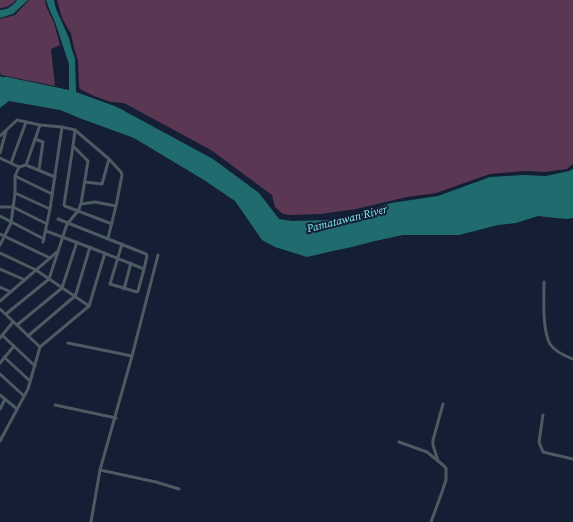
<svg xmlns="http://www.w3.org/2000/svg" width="573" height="522" font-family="'Source Serif 4',serif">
	<rect width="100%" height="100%" fill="#141e35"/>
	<!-- green -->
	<g fill="#5a3753">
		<path d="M0,0h16c-4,5 -10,8 -16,8z"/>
		<path d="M29,0h16l1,6 8,17 6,22 -9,4 4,37 -54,-11 -1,-3v-53l15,-4z"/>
		<path d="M57,0h516v164l-6,5 -22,3 -20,-1 -35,3 -54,19 -29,4 -51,12 -35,5 -30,1 -8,-1 -8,-7 -3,-12 -61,-45 -87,-47 -13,-1 -17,-6 -14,-7 -1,-4 -1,-24 -4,-13 -3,-14 -9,-16z"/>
	</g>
	<!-- water -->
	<g fill="#206b6d">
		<path d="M17,0h11l-15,14 -13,4v-8c7,0 13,-4 17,-10z"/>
		<path d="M46,0h8l2,9 13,29 3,12 3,8 1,34 41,15 96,52 46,34 20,26 13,2 35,-1 32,-6 32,-11 47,-7 52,-19 33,-2 23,1 23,-5 4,-2v49l-7,1 -28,-3 -22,7 -18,2 -39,10h-56l-28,6 -23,6 -19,4 -26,6 -32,-10 -13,-7 -27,-39 -31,-21 -70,-42 -52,-19 -22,-9 -51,-9 -9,7v-33l1,2h6l62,13v-26l-14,-42 -7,-16z"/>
	</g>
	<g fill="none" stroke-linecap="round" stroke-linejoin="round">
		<!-- street -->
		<g stroke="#4c5a61" stroke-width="3">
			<path d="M0,136l17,-16 23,5 22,2"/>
			<path d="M35,139l8,3 -4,28"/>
			<path d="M73,146l2,-16 34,29 -7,25 -17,-2"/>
			<path d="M0,153l6,-22"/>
			<path d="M0,158l19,9"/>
			<path d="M109,159l12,13 1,3 -6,31"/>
			<path d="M11,163l15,-41"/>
			<path d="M26,165l14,-40"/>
			<path d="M15,176l37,18"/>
			<path d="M15,193l35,16"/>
			<path d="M81,204l7,-43 -15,-15 -9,59 1,1 47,18"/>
			<path d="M0,207h13l34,17"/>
			<path d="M0,216l44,23"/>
			<path d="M46,231c33,12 66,25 98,38l-6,22 -1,1 -27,-8 12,-40"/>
			<path d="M0,234l50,24"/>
			<path d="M108,238l8,-32 -21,-4 -14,2 -3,7 -10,12 78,31 1,2 -3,13"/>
			<path d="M43,242l7,-33 12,-82 13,3"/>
			<path d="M0,245l11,-22 4,-30v-17l4,-9 7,-2 29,12"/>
			<path d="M0,253l36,17 53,36 -49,41 -12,42 -28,52"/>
			<path d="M0,269l25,11"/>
			<path d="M544,282c0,17 -2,47 6,62 5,8 15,12 23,15"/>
			<path d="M0,287l11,5"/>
			<path d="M62,288l15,-46"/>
			<path d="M124,289l7,-26"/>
			<path d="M75,297l15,-50"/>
			<path d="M0,301l57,-49"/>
			<path d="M89,306l16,-53"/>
			<path d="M0,309l40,38"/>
			<path d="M6,314l43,-35 17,-52 2,-4 -10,-4"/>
			<path d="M17,325l45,-37"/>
			<path d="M2,335l33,31"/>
			<path d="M28,336l47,-40"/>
			<path d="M0,338l13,-16"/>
			<path d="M68,343l64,13"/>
			<path d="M4,357l26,24"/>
			<path d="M0,363l14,-17"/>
			<path d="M0,374l24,22"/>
			<path d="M0,395l17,14"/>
			<path d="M55,405l61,13"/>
			<path d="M0,409l5,-10"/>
			<path d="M543,415l-4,27 4,10 30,7"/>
			<path d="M399,442l28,10 16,13 3,3v12l-4,12 -11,30"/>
			<path d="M438,461l-5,-16v-5l10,-36"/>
			<path d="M100,470l56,12 23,7"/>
			<path d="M91,522l9,-52 32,-114 26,-101"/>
		</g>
	</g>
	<g text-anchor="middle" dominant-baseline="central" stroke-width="4" stroke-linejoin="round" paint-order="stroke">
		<!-- water labels -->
		<g font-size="11" font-style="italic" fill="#7fedf0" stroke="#141e35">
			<text transform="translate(347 219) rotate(-14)">Pamatawan River</text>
		</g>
	</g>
</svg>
